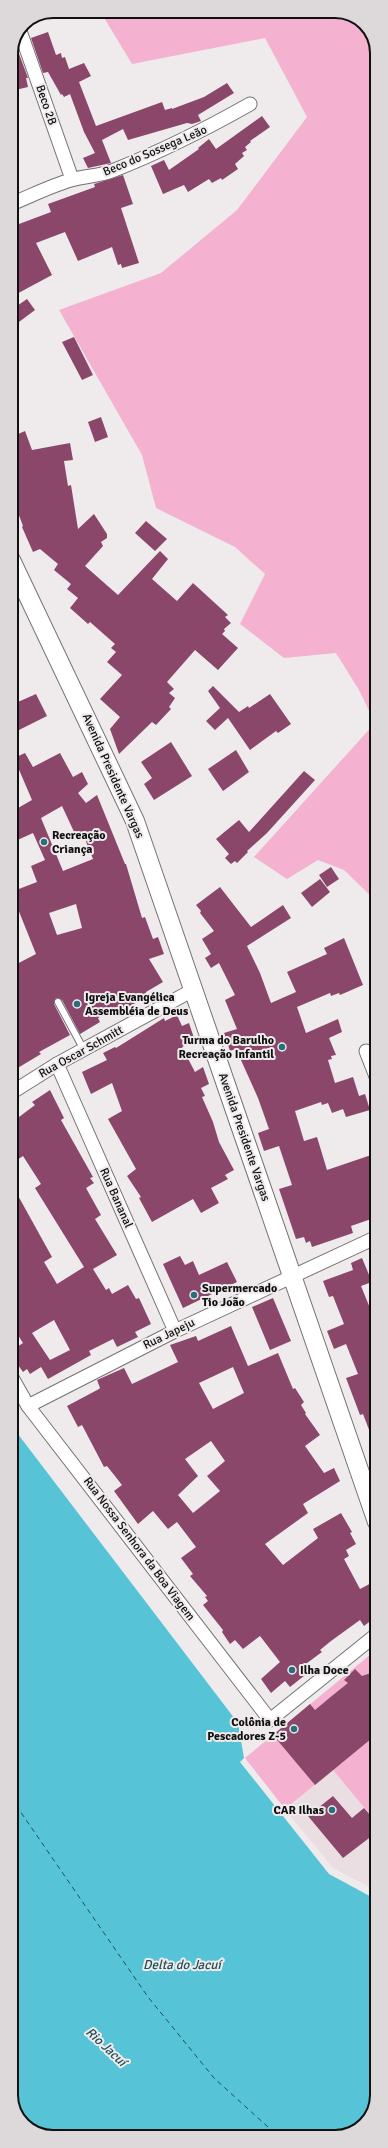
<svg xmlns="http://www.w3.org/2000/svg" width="388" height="2148" font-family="Signika,sans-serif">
	<rect width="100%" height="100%" fill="#efebed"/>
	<!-- built -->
	<path fill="#eadee3" d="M333,1770l44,53v68l-44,-23 -48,-59z"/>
	<!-- green -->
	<g fill="#f4b1d0">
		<path d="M100,11h240l24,12 13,24v855l-33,-32 -26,-10 -31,19 -33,-22 121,-134 -16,-33 -23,-37 -52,5 -44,-34 25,-50 -30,-27 -79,-39 -14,-53 -83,-145 102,-37 76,-63 70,-93 -42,-79 -133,26z"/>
		<path d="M371,1654l6,11v158l-44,-53 -48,39 -40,-51z"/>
	</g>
	<!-- water -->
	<path fill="#56c3d6" d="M11,1425l227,298 6,35 -4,4 89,112 48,26v195l-11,28 -25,14h-293l-24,-12 -13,-24z"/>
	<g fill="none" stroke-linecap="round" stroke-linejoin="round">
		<!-- ferry -->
		<path stroke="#205058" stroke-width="1" stroke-dasharray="5 4" stroke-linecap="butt" d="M11,1798l137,199 66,81 65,59"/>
	</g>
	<!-- building -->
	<g fill="#8b476a" fill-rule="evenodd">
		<path d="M48,32l8,23 5,-2 1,5 3,-1 4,12 15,-6 7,13 -12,6 17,44 66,-24 3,8 7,-2v1l32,-12 23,-14 7,10 -36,22 3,6 -9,3 -5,-1 -59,17 -5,-11 -21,11 9,23 -23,5 -5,-10 12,-5 -11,-21 -14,-38 -6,3 -2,-3 -1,1 -13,-23 -5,1 -12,-35z"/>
		<path d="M15,43l13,35h-2l2,9 -17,4v-38z"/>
		<path d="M262,116l8,11 -20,14 1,1 -6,5 2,3 -5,3 2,3 -9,8 3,5 -16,11 -1,-2 -9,5 -3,-4 -21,13 -4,-7 -21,9 -12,-28 13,-6 5,10 30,-21 -1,-1 11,-9 7,10z"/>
		<path d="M123,175l10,29 -12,4 18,55 -17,5 -1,-4 -3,1 -6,-18 -34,14 -13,-29 -29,11 16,32 -41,22v-70l40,-15 -3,-8 47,-17 -1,-3z"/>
		<path d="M27,299l8,11 -24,18v-18z"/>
		<path d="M74,337l19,38 -11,5 -20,-38z"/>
		<path d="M101,417l7,20 -13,5 -7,-20z"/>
		<path d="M25,431l7,19 38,-7 3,17 -9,1 4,25 3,-1 7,44 16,-15 13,20v4l-6,4 2,4 -18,20 33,29 42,-44 8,8 -16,20 25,22 16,-18 35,32 -3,2 6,6 -7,6 1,2 -3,3 16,14 -20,22 -23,-20 -28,32 7,7 -5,4 6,5 -6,9 2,2 -15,16 -4,-3 -33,32 -9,-25 10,-12 -20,-18 22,-24 -15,-13 9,-10 -5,-4 4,-4 -25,-22 -2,2 -18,-16 8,-10 -11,-9 4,-5 -17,-14 4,-6 -18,-15 -7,3 -11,-25 1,-1 -12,-32v-57z"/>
		<path d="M146,521l21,18 -12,12 -20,-18z"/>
		<path d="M213,686l26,26 9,-6 1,2 21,-14 21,30 -13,9 -2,-2 -26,19 -22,-32 -13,12 -9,-9 14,-13 -12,-17z"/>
		<path d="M36,694l11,22 -32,16 -4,-9v-18z"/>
		<path d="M171,742l21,34 -38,24 -10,-16 8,-6 -11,-16z"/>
		<path d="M236,750l13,22 -26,19 -15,-22z"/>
		<path d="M25,753l8,14 27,-14 13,24 9,-5 6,12 -10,9 8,10 11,-8 28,69h1l16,54 3,-1 8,22 5,-2 6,17 -15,5 14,23 -17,10v4l-23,15 -3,-5 -22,12 2,4 -20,12 -18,-34 -6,-2 -2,6 16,31 -31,17 2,2 -30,18v-105l25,-13 -20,-50 -5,2v-14l26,-10 -6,-16 14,-6 -12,-27 -22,10v-31l21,-12 -18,-42zM62,806l14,30 7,-2 10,25 -30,12 -22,-53zM76,904l6,24 -25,7 -8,-22z"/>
		<path d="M304,771l11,9 -48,53 -20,18 1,1 -11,11 -2,-2 -4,3 -6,-6 4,-4 -13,-15 23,-19 10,12z"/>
		<path d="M331,867l8,12 -12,8 -8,-12z"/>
		<path d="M320,879l10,13 -18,15 -11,-14z"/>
		<path d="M220,887l31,40 32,-22 8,13 -44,28 13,27 11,30 25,-11 -9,-20 40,-18 -3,-6 20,-10 19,47 -23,10 -1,-2 -8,3 -1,-3 -33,14 9,26 32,-14 4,13 -13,6 7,17 -5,1 1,3 -4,1 7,23 18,-6 6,19 6,-2 5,16 -24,7 -3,-8 -11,4 -4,-10 -6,2 -1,-3 -26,9 9,30 13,-4 10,33 50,-17v64l-26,9 2,7 -41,14 -2,-6 -4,2 -2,-6 -8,2 -17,-50 13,-4 -13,-39 -15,5 -6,-18 11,-4 -11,-31 -22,-49 -6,2 -6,-18 13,-4 -12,-29 10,-5 -16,-32 -8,5 -6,-10 6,-4 -9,-15 12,-8 -14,-18 1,-2 -5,-6z"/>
		<path d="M177,1015l5,11 7,-3 6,18 -13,6 13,25 8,-5 6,17 -8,4 4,8 -3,1 11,25 6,20 15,28 -9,5 3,4 -17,9 8,15 -18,10 -8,-14 -41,23 -13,-24 2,-1 -14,-21 9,-7 -28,-50 14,-8 -10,-28 -21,11 -9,-22 25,-12 -4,-7 12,-6 1,1 48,-30 1,3z"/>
		<path d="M50,1090l14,28 -3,2 32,57 -3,1 4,5 -8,5 15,27 -6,4 22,36 -24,14 13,21 3,-2 3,6 16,-9 8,14 3,-1 12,26 -16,8 3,5 -21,10 -4,-8 -24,12 2,4 -43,24 -7,-12 -11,7 -3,-5 -4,3 -12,-17v-4l12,-8 -12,-19v-141l41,74 -8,5 13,22 27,-17 -49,-79 6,-4 -18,-28 -12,8v-41l24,-18 -3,-3zM54,1320l16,30 -20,10 -18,-27z"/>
		<path d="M180,1256l5,9 8,-4 6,14 28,-13 10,20 -54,26 -20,-44z"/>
		<path d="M362,1258l10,24 -11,4 11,27 5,-2 -1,137 -13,-34 -3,1 -14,-37 12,-4 -12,-30 -12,5 -7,-18 17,-7 -11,-28 -4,1 -6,-16 30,-11 -2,-7z"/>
		<path d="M273,1298l18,43 -21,9 -18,-43z"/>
		<path d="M231,1326l17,40 30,-13 15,36 2,-1 9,14 -3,3 5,8 -1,1 15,21 -15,11 19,27 10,-5 6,13 -37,23 5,9 -43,31 18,21 35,-27 -5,-9 28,-16 11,19 -2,1 6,11 -10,6 3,6 -5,3 16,30 17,-9v36l-13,10 -4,-6 -29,21 -11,9 2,2 -19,14 6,6 -19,15 -5,-6 -14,12 -10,-14 19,-17 -20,-26 -17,13 -8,-9 -5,4 -8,-12 1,-2 -20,-25 5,-4 -3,-4 2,-1 -17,-20 3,-2 -12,-16 15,-11 -19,-25 -9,7 -15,-18 -15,13 -24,-33 8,-6 -15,-19 -3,1 -22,-42 -4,2 -11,-21 32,-17 1,-1 -3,-8 27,-12 8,16 46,-22 -8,-17 26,-9 2,5zM233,1367l11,26 -31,16 -14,-26zM211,1441l14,20 -18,15 13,15 -27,22 -15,-18 20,-19 -13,-17z"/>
		<path d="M355,1669l7,7 15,-5v63l-62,51 -42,-50 37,-31 5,6 18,-15 15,-12 -4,-3z"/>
		<path d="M333,1796l19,22 12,-10 13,15v9l-34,26 -35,-42z"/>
	</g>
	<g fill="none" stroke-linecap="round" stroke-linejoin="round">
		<defs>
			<path id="lane" d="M58,1002l26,48"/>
			<g id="street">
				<path d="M20,31l52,148"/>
				<path d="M11,204c20,-8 39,-18 60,-24 13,-4 28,-4 41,-9 48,-19 94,-42 138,-67"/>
				<path d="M366,1051l11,28"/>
				<path d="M57,1064l118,267"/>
				<path d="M11,1093l46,-29 136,-74"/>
				<path d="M11,1376l17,30 242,314 107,-86"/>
				<path d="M28,1406l147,-75 202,-94"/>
			</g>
			<path id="secondary" d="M11,560l124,261 242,701"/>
		</defs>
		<!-- lane casing -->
		<use href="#lane" stroke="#767274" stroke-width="8"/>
		<!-- street casing -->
		<use href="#street" stroke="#767274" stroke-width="15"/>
		<!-- secondary casing -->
		<use href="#secondary" stroke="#767274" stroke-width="20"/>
		<!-- lane -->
		<use href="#lane" stroke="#fff" stroke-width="6"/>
		<!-- street -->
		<use href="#street" stroke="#fff" stroke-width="13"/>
		<!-- secondary -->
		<use href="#secondary" stroke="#fff" stroke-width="18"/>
	</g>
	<!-- markers -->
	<g fill="#286f7c" stroke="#efebed" stroke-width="1.5">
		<circle cx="44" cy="842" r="4"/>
		<circle cx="77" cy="1004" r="4"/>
		<circle cx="282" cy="1047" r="4"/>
		<circle cx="194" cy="1295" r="4"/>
		<circle cx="292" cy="1670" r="4"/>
		<circle cx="294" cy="1729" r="4"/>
		<circle cx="332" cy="1810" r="4"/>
	</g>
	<g text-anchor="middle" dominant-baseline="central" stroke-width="4" stroke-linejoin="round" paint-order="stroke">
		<!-- street labels -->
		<g font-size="12" fill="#111010" stroke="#efebed">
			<text transform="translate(46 105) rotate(71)">Beco 2B</text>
			<text transform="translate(155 151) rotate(-23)">Beco do Sossega Leão</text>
			<text transform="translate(113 776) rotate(66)">Avenida Presidente Vargas</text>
			<text transform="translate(81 1052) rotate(-29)">Rua Oscar Schmitt</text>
			<text transform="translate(244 1137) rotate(71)">Avenida Presidente Vargas</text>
			<text transform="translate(116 1198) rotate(66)">Rua Bananal</text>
			<text transform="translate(169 1334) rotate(-26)">Rua Japeju</text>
			<text transform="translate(139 1549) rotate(53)">Rua Nossa Senhora da Boa Viagem</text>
		</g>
		<!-- poi labels -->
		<g font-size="12" font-weight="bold" fill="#111010" stroke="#efebed" text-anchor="start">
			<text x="52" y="835">Recreação<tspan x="52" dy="14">Criança</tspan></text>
			<text x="85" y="997">Igreja Evangélica<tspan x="85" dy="14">Assembléia de Deus</tspan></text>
			<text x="274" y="1040" text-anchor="end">Turma do Barulho<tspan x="274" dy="14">Recreação Infantil</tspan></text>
			<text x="202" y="1288">Supermercado<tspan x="202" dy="14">Tio João</tspan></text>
			<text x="300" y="1670">Ilha Doce</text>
			<text x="286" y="1722" text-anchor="end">Colônia de<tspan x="286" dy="14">Pescadores Z-5</tspan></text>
			<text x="324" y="1810" text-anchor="end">CAR Ilhas</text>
		</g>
		<!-- water labels -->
		<g font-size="13" font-style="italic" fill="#205058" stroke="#efebed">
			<text x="182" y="1965">Delta do Jacuí</text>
			<text transform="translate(106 2047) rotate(43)">Rio Jacuí</text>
		</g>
	</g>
	<!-- crop -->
	<path d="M0 0H388V2148H0ZM53 18H335A35 35 0 0 1 370 53V2095A35 35 0 0 1 335 2130H53A35 35 0 0 1 18 2095V53A35 35 0 0 1 53 18Z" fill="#ddd9db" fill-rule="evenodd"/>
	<path fill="none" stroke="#111010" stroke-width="2" d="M53 18H335A35 35 0 0 1 370 53V2095A35 35 0 0 1 335 2130H53A35 35 0 0 1 18 2095V53A35 35 0 0 1 53 18Z"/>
</svg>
